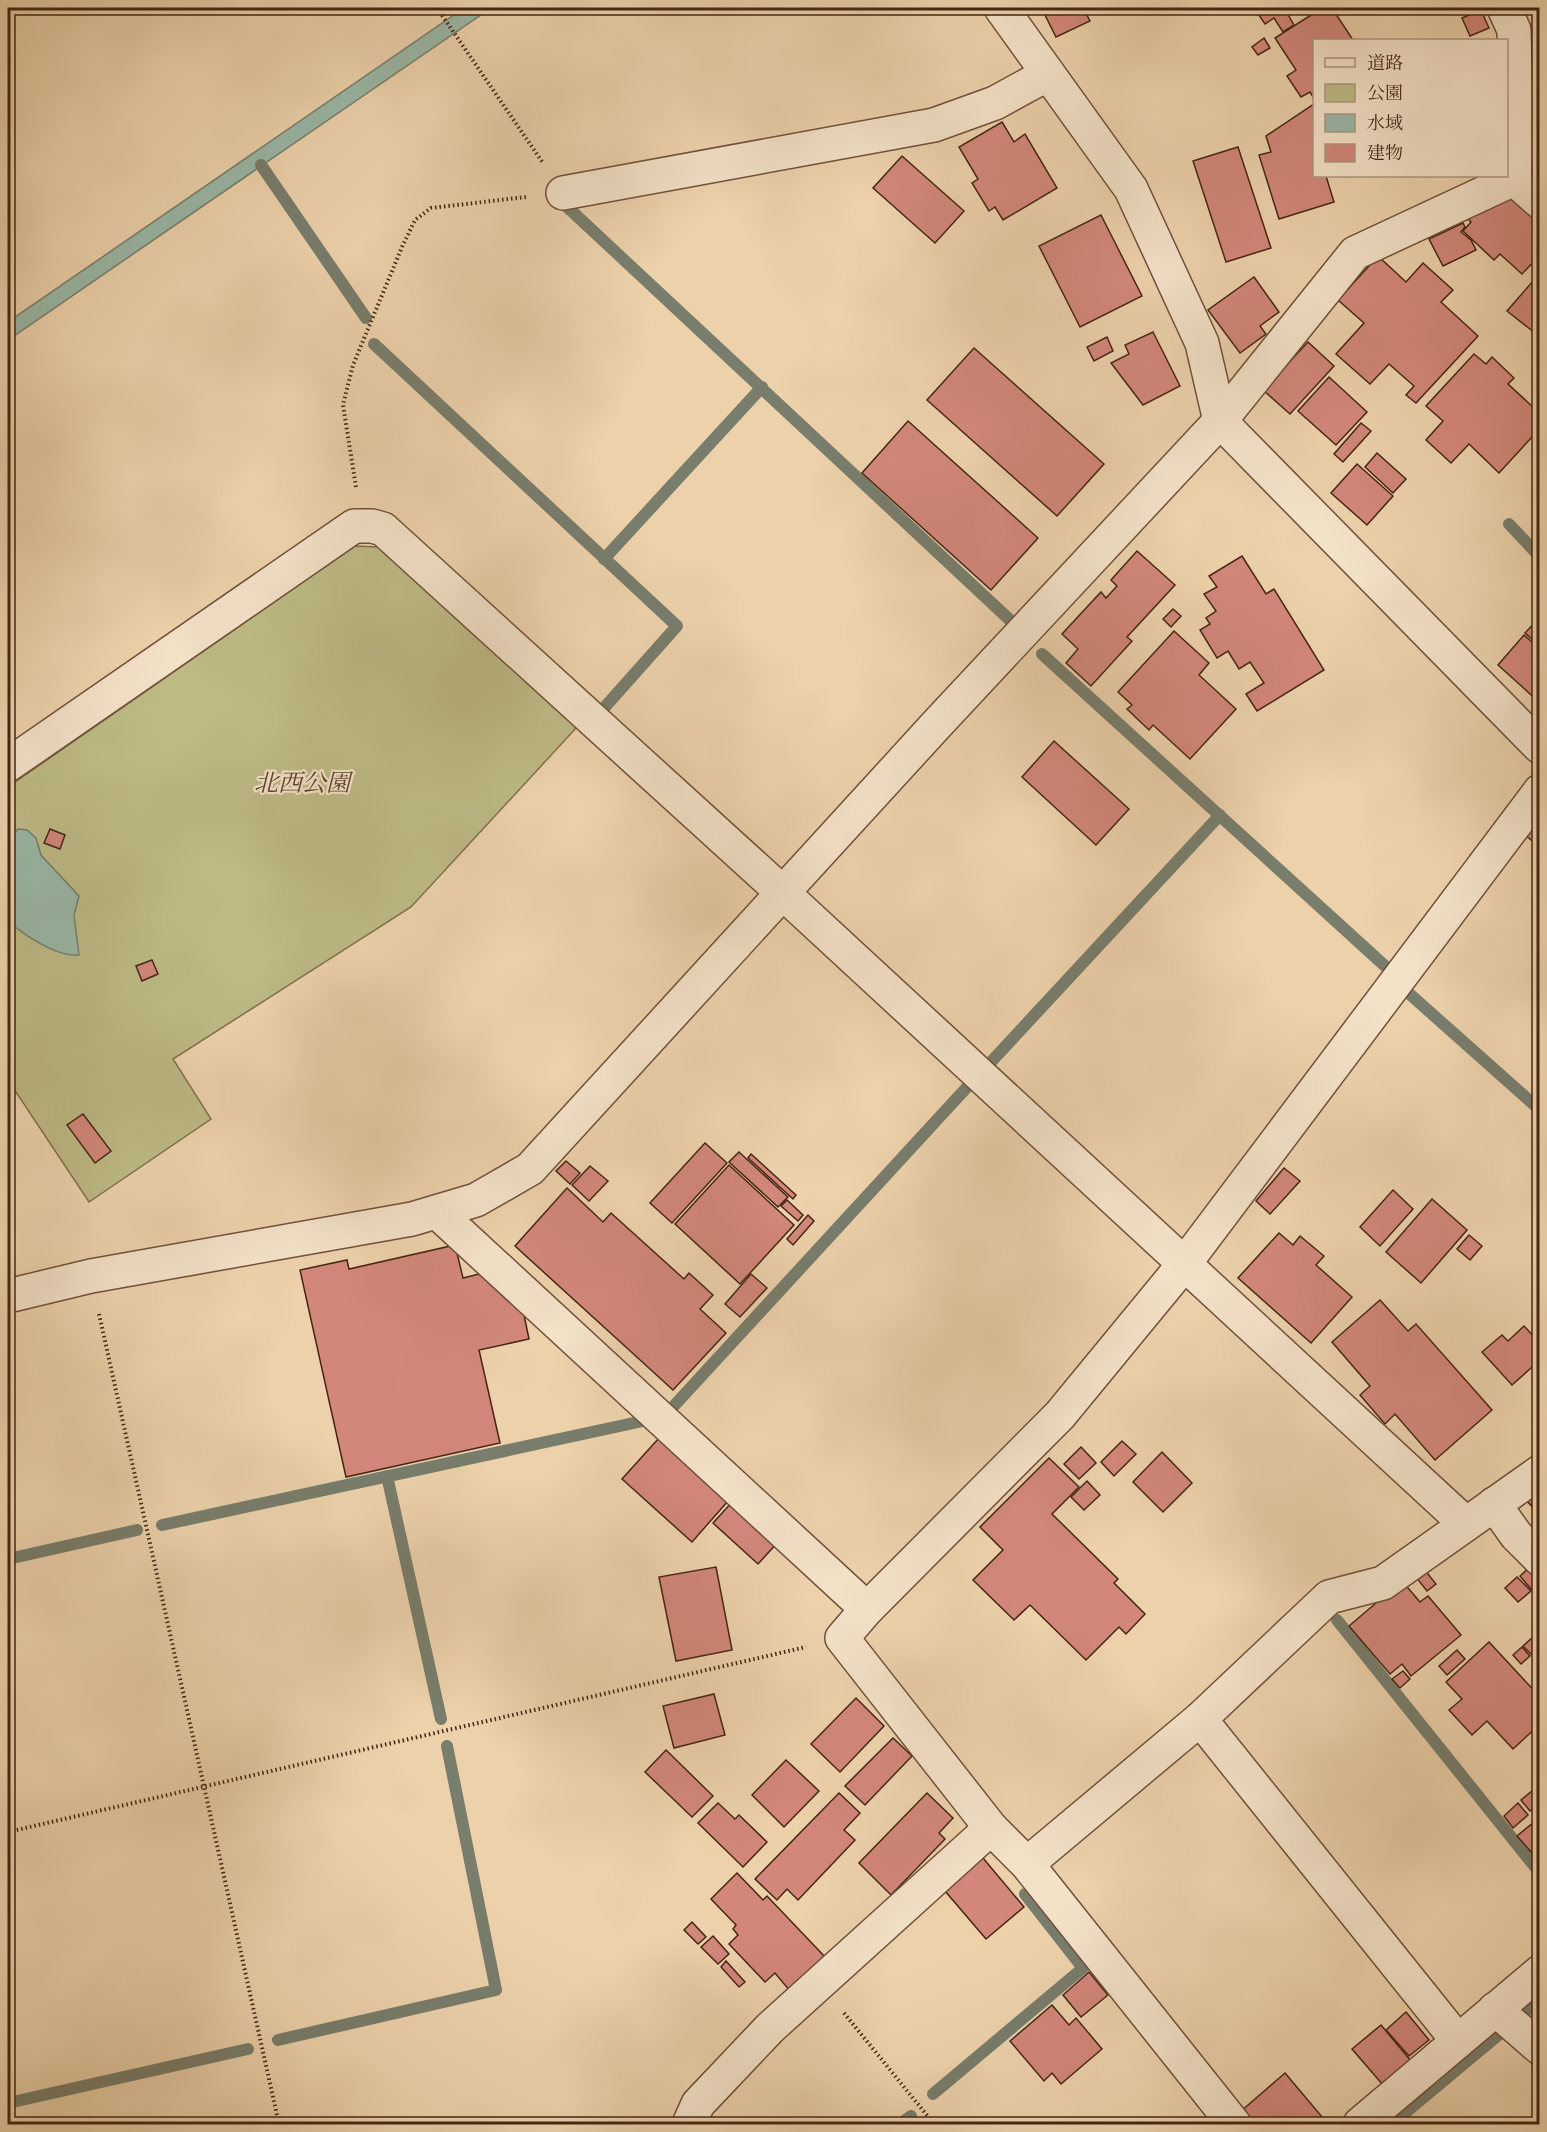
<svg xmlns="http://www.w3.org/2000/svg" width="1547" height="2132" font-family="'Gentium Book Plus','Noto Serif JP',serif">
	<rect width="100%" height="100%" fill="#ecd1ab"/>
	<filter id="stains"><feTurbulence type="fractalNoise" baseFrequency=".00333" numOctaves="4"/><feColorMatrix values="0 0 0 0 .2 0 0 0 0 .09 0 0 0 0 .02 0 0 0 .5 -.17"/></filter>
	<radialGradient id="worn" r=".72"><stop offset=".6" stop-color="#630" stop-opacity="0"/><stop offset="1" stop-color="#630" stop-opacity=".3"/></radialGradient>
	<!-- green -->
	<path fill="#bdba85" stroke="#82704d" stroke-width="1.5" d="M355,546l25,1 197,180 -166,180 -238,152 38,60 -122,83 -81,-122v-293z"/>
	<!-- water -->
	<g fill="#99b7a6" stroke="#787d6c" stroke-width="1.5">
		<path d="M464,8h27l-483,332v-18z"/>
		<path d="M18,829l9,1 9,8 5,17 38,41 -5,19 5,40c-20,3 -58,-21 -71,-35v-79z"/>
	</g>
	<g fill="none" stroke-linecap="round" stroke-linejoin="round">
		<!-- stream -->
		<g stroke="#787d6c" stroke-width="12">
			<path d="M261,165l105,153"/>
			<path d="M563,203l448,418"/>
			<path d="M374,344l303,282 -73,82"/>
			<path d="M1509,524l31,33"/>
			<path d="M604,559l158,-172"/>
			<path d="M1042,654l343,312"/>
			<path d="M1404,989l136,121"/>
			<path d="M990,1063l230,-248"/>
			<path d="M672,1408l297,-323"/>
			<path d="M387,1476l54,243"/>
			<path d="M162,1525l481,-104"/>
			<path d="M8,1559l129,-29"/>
			<path d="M1337,1620l203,253"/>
			<path d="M1524,2013l16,-14"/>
			<path d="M278,2040l218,-50 -49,-244"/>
			<path d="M933,2094l150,-126 -58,-74"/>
			<path d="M8,2103l240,-54"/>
			<path d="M900,2124l11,-8"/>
			<path d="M1392,2124l110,-92"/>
		</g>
	</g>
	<!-- building -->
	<g fill="#d2877a" stroke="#462515" stroke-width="1.5">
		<path d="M1046,8h37l7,13 -34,16 -14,-28z"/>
		<path d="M1254,8h37l-5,3 8,14 -11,7 -9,-14 -9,6z"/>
		<path d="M1322,8h10l21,32h-39v59l-4,-7 -9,5 -14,-21 9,-6 -21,-32z"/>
		<path d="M1481,10l8,18 -19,8 -8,-18z"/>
		<path d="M1264,38l6,10 -12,7 -6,-8z"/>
		<path d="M1314,104v72h12l8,26 -55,17 -20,-64 12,-3 -5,-16z"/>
		<path d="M1002,122l12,20 11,-8 32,54 -54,32 -8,-13 -6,4 -17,-28 6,-4 -19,-32z"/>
		<path d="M1238,147l33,101 -45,14 -33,-101z"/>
		<path d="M902,156l62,55 -29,32 -62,-55z"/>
		<path d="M1509,197l31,27v31l-18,19 -22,-20 -6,6 -31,-29 8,-9 -5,-5z"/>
		<path d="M1101,215l41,81 -62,31 -41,-81z"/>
		<path d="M1463,223l2,4 -4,5 10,8 5,10 -33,16 -14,-27z"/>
		<path d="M1378,256l28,26 17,-19 30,27 -12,12 37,34 -62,67 -10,-8 8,-9 -25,-22 -19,20 -34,-30 28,-31 -26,-23z"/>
		<path d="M1540,273v64l-33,-26z"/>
		<path d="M1254,277l25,35 -19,14 6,8 -26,19 -32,-43z"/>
		<path d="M1153,332l27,54 -37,19 -32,-42 18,-9 -4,-9z"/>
		<path d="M1107,337l6,14 -19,10 -7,-14z"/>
		<path d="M1308,342l26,24 -44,48 -27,-24z"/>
		<path d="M974,348l130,116 -47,52 -130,-116z"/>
		<path d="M1474,354l12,10 6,-7 22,21 -6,6 26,24 6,-8v42l-8,-5 -33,36 -30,-29 -18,19 -25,-23 17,-19 -17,-15z"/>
		<path d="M1329,377l38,35 -31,33 -38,-34z"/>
		<path d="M908,421l130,117 -47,52 -129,-117z"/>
		<path d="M1361,423l10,8 -28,31 -9,-8z"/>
		<path d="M1377,453l29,26 -13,14 -28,-26z"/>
		<path d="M1357,464l36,32 -26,29 -36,-32z"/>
		<path d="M1137,551l38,34 -48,52 5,4 -41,45 -25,-23 12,-14 -16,-15 39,-42 5,6 11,-12 -6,-6z"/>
		<path d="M1242,556l24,38 8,-5 50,81 -67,41 -11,-17 18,-11 -14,-21 -11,7 -11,-18 -11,7 -17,-28 10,-6 -4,-6 10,-7 -12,-17 13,-7 -8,-11z"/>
		<path d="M1173,609l8,7 -10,11 -8,-8z"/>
		<path d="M1540,617v29l-15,-13z"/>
		<path d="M1174,631l35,32 -10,12 37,34 -46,50 -37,-34 -4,5 -22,-21 5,-4 -14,-13z"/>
		<path d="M1524,635l16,14v54l-42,-38z"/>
		<path d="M1054,741l75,68 -33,36 -74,-68z"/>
		<path d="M1540,821v26l-14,-11z"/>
		<path d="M50,829l15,6 -5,14 -16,-6z"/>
		<path d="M152,960l6,14 -16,7 -6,-15z"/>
		<path d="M83,1114l28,37 -16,12 -28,-38z"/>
		<path d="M705,1143l22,20 -55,60 -22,-20z"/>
		<path d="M739,1152l49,45 -10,10 -49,-45z"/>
		<path d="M751,1154l45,41 -3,4 -45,-41z"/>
		<path d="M566,1161l14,12 -10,11 -14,-13z"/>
		<path d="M729,1165l65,60 -54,59 -65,-60z"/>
		<path d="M590,1166l18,15 -19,20 -17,-16z"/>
		<path d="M1284,1168l16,13 -30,33 -14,-13z"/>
		<path d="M567,1188l36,34 8,-9 73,66 5,-6 24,22 -13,14 26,24 -53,57 -158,-144z"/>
		<path d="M1393,1190l20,19 -33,37 -20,-19z"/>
		<path d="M1432,1199l35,31 -46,53 -35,-31z"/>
		<path d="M787,1200l16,15 -5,6 -17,-15z"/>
		<path d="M808,1215l6,6 -21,24 -6,-6z"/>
		<path d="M1279,1233l14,12 7,-9 24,20 -8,9 36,32 -41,46 -73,-65z"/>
		<path d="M1469,1235l13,11 -12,14 -13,-11z"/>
		<path d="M455,1245l8,33 16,-4 44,36 6,29 -50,11 21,93 -154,34 -46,-207 47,-10 2,9z"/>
		<path d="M751,1274l16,14 -27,29 -15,-13z"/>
		<path d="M1380,1300l28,31 8,-7 76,86 -57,50 -40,-46 -10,10 -25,-29 10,-9 -38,-44z"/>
		<path d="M1524,1326l16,17v17l-28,25 -30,-33 20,-17 6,6z"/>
		<path d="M659,1438l69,63 -36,41 -70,-63z"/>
		<path d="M1122,1441l14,13 -22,22 -13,-14z"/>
		<path d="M1081,1447l15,16 -17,16 -15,-15z"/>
		<path d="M1162,1452l30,31 -29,29 -30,-30z"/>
		<path d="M1049,1458l30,29 -27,27 66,65 -4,4 31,31 -19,20 -7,-7 -33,33 -56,-55 -16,15 -41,-40 30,-30 -23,-23z"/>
		<path d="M1087,1481l13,14 -16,15 -13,-13z"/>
		<path d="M1540,1488v27l-14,-15z"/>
		<path d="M733,1501l45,41 -20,22 -45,-41z"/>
		<path d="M1534,1563l6,7v11l-9,8 -11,-13z"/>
		<path d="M716,1567l16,83 -56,11 -17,-84z"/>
		<path d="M1424,1569l12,15 -9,7 -12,-15z"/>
		<path d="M1517,1577l14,14 -13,11 -13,-14z"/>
		<path d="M1402,1581l18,21 8,-6 33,39 -50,41 -9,-12 -12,10 -41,-48z"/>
		<path d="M1540,1631v32l-17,-17z"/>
		<path d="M1489,1642l51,55v27l-27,25 -26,-28 -15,14 -23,-25 13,-11 -16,-17z"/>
		<path d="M1522,1647l8,9 -9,8 -8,-9z"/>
		<path d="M1457,1650l8,9 -18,16 -8,-9z"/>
		<path d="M1403,1671l7,8 -10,9 -8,-9z"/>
		<path d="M714,1694l11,41 -51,13 -11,-42z"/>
		<path d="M856,1698l28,28 -44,46 -29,-28z"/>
		<path d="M893,1738l19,18 -47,49 -20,-19z"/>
		<path d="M666,1750l47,46 -21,21 -47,-45z"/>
		<path d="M786,1760l33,31 -35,36 -32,-32z"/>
		<path d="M1532,1791l8,8v4l-10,8 -9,-11z"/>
		<path d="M839,1793l21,20 -16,17 11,10 -57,60 -11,-11 -10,11 -22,-21z"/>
		<path d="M927,1793l26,25 -14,15 6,6 -54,56 -32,-32z"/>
		<path d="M718,1803l17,16 4,-4 28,27 -24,25 -45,-44z"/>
		<path d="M1518,1803l10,12 -15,13 -9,-12z"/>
		<path d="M1540,1817v45l-23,-26z"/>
		<path d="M983,1858l41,49 -38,32 -41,-48z"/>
		<path d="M737,1873l26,27 4,-4 59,62 -36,33 -15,-18 -10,9 -36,-38 9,-9 -5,-6 3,-4 -25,-26z"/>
		<path d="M692,1922l14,15 -8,7 -14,-14z"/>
		<path d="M713,1936l16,18 -11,10 -17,-17z"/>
		<path d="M726,1961l19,21 -6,5 -18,-20z"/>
		<path d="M1089,1972l19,23 -27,22 -18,-22z"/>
		<path d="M1052,2005l17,20 7,-7 26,31 -41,35 -9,-11 -8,8 -34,-40z"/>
		<path d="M1406,2012l23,28 -20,16 -23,-26z"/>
		<path d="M1381,2025l30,36 -28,24 -31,-36z"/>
		<path d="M1285,2073l43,51h-77l-11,-12z"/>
	</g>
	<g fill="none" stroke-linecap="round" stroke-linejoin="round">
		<defs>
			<g id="minor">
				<path d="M1514,179l26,23"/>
				<path d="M563,193l371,-68 61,-22 53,-29"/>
				<path d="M8,765l346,-239h18l11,3 400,364 683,631"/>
				<path d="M437,1212l430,397"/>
				<path d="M8,1296l83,-20 321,-57 64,-19 54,-31 408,-446 282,-302 135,-168 159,-74 3,-34 -3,-115 -10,-22"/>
				<path d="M1494,1504l22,31 24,24"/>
				<path d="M1200,1719l258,322"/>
				<path d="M991,1828l-149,-190 25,-29 193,-194 125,-152 355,-472"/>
				<path d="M1027,1864l173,-145 129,-122 54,-14 157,-111"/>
				<path d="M1495,2009l45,39"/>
				<path d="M689,2124l9,-20 72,-76 221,-200 36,36 207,260"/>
				<path d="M1360,2124l180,-152"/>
			</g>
			<path id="tertiary" d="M1001,8l130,181 71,154 18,78 320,326"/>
		</defs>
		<!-- minor casing -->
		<use href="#minor" stroke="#70503a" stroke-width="36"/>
		<!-- tertiary casing -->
		<use href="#tertiary" stroke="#70503a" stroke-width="36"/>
		<!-- path -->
		<g stroke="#462515" stroke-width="4" stroke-dasharray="1.5 3" stroke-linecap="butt">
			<path d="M437,8l106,155"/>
			<path d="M356,487l-13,-82 10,-40 49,-118 13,-27 16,-12 95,-11"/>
			<path d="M99,1314l180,810"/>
			<path d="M8,1832l798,-185"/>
			<path d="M844,2013l90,111"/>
		</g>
		<!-- minor -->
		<use href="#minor" stroke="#f3e1c8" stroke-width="33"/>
		<!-- tertiary -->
		<use href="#tertiary" stroke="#f3e1c8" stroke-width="33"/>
	</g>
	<g text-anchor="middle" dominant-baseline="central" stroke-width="4.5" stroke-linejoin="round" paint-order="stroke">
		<!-- park labels -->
		<g font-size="24" font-style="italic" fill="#5e432b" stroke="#f3e1c8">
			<text x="302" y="782">北西公園</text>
		</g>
	</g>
	<!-- margin -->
	<rect width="1547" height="2132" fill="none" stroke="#ecd1ab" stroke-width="30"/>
	<rect x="9" y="9" width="1529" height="2114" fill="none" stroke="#462515" stroke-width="3"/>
	<rect x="15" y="15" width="1517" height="2102" fill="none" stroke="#462515" stroke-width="1.5"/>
	<!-- legend -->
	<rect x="1313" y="39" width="195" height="138" fill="#f3e1c8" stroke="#ae9680" stroke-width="1.5"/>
	<rect x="1325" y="58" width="30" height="9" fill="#f3e1c8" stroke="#ae9680" stroke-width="1.5"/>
	<text x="1367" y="69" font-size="18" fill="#462515">道路</text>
	<rect x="1325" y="84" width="30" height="18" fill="#bdba85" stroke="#ae9680" stroke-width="1.5"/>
	<text x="1367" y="99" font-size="18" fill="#462515">公園</text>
	<rect x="1325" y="114" width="30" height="18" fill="#99b7a6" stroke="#ae9680" stroke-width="1.5"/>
	<text x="1367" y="129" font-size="18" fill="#462515">水域</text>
	<rect x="1325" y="144" width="30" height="18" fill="#d2877a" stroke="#ae9680" stroke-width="1.5"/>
	<text x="1367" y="159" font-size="18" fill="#462515">建物</text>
	<rect width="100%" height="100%" filter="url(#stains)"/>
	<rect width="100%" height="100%" fill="url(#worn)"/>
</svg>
